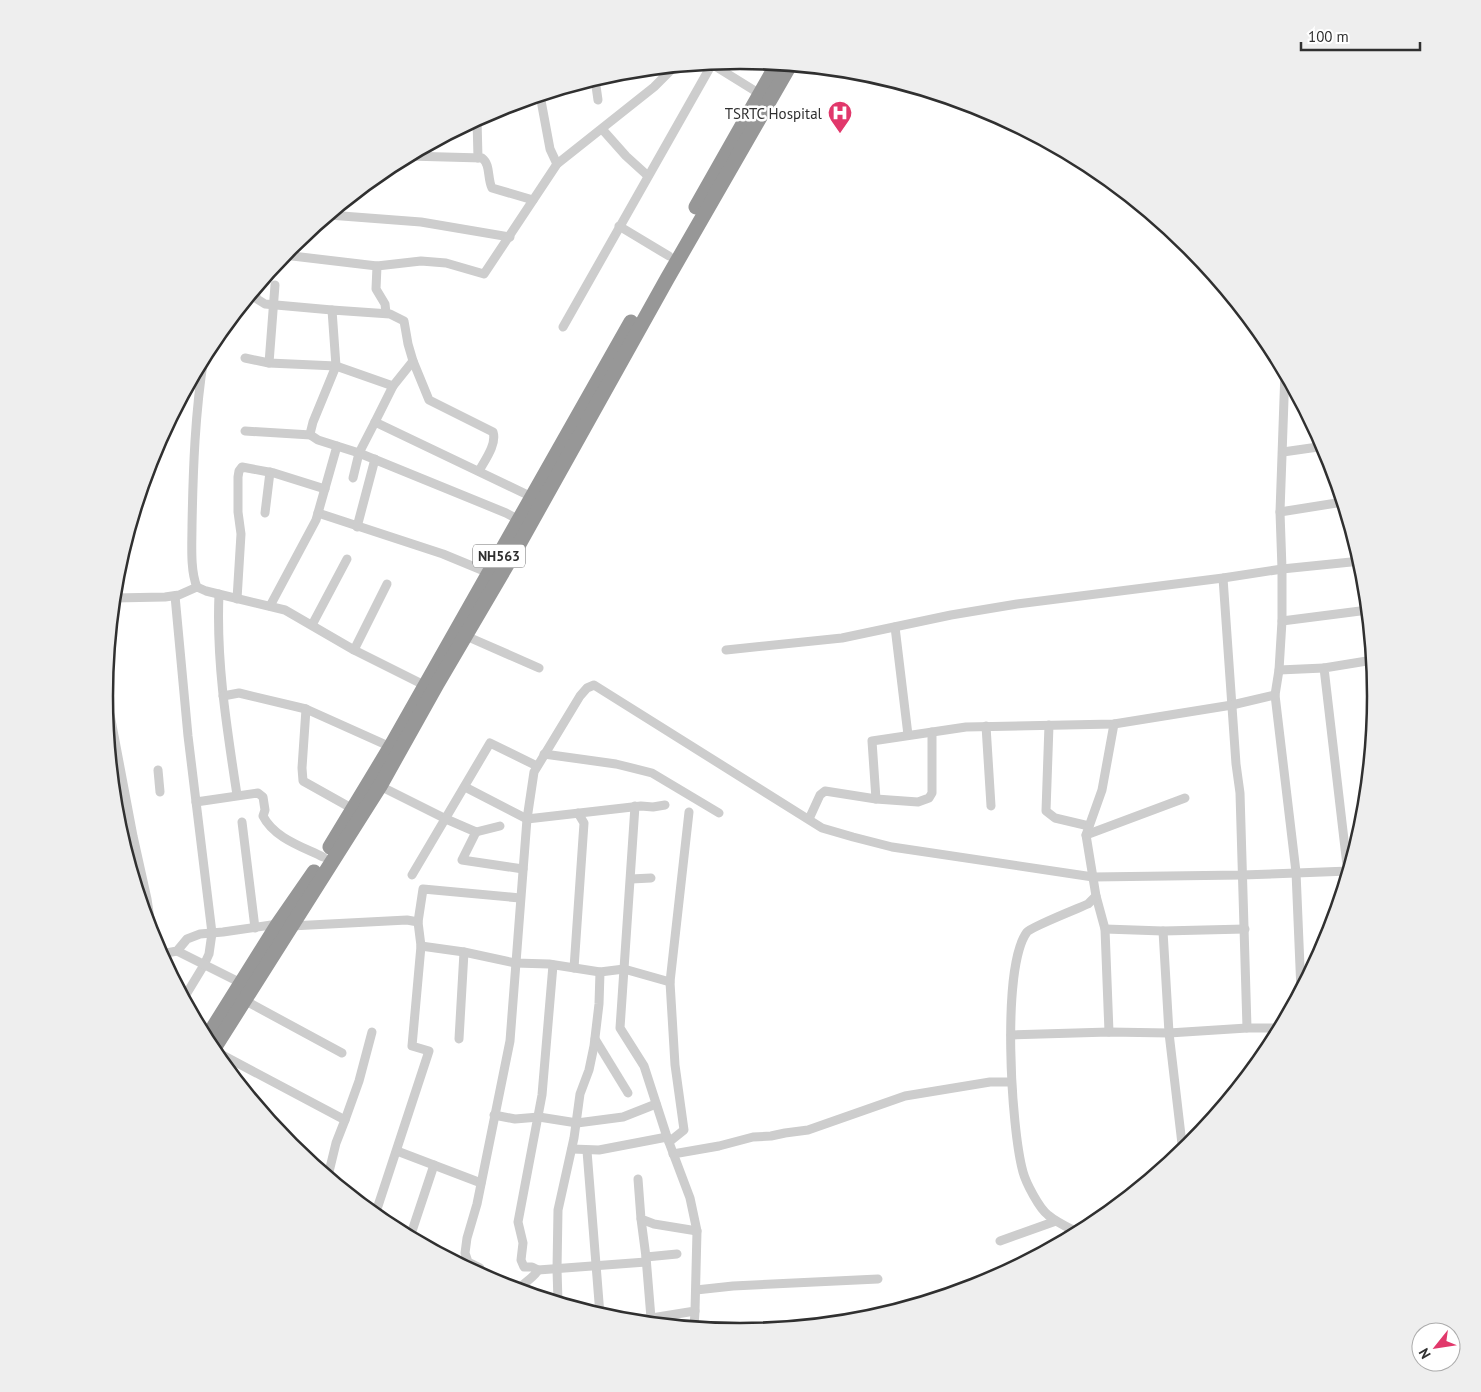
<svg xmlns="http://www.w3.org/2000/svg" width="1481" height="1392" font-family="'PT Sans',sans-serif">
	<rect width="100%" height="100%" fill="#fff"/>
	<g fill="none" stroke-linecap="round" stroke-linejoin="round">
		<!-- street -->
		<g stroke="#cdcdcd" stroke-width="9">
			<path d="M710,63l50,31"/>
			<path d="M595,79l3,21"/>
			<path d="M540,95l10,54 7,15"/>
			<path d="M477,119l1,39"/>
			<path d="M602,129l24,27 22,20"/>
			<path d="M408,156l74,2c9,7 5,20 10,30l41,12"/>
			<path d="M329,215l92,7 89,15"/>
			<path d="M619,226l50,30"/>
			<path d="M284,255l93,11 44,-5 25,2 38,11 73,-110 97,-77 21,-21"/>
			<path d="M377,266l-1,23 9,15 1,9"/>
			<path d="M254,291l3,8 8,5 67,6"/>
			<path d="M563,327l149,-263"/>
			<path d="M204,357c-9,55 -11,113 -12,169 0,17 -2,45 5,61l9,4 79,19 69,40 70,35"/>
			<path d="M245,358l24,5 67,3 57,20"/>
			<path d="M269,363l6,-78"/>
			<path d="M1285,371l-5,141 2,57v52l-3,49 -4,25 21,177 5,119"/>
			<path d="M375,422l157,75"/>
			<path d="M245,431l66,4"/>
			<path d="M1283,452l42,-6"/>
			<path d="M479,471c6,-11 18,-27 14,-39l-64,-32 -16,-39 -5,-17 -4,-23 -14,-7 -58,-4 4,56 -23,56 -3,12 2,2 6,4 41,13 147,60 15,8"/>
			<path d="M353,478l6,-25 16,-31 18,-36 20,-25"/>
			<path d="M1280,512l63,-10"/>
			<path d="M265,513l5,-41"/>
			<path d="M318,513l125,41 46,19"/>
			<path d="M357,527l18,-68"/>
			<path d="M1223,578l13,186 4,29 7,235"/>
			<path d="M219,594c-3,68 8,135 18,201"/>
			<path d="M175,596l13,140 24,197 -3,21 -5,11 -20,33"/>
			<path d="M114,598l51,-1 14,-2 18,-8"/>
			<path d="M237,599l4,-65 -3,-22v-35l1,-6 3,-4 32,6 51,16"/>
			<path d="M270,606l46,-86 21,-74"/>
			<path d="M1282,621l86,-11"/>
			<path d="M312,625l35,-66"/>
			<path d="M895,627l13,108"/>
			<path d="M466,636l73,32"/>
			<path d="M354,650l33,-66"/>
			<path d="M726,650l116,-12 109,-23 66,-11 206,-26 59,-9 79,-8"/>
			<path d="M1279,670l45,-2"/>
			<path d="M105,688l28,148 14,63 6,40"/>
			<path d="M223,696l16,-3 67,16 87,39"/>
			<path d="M306,709l-4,59 1,13 50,28"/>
			<path d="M1049,725l-3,86 9,7 34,8"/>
			<path d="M986,726l5,80"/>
			<path d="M544,754l72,10 36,9 67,40"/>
			<path d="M158,770l2,22"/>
			<path d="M380,786l66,33 30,13 24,-6"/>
			<path d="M465,787l62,32 114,-13 12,1 12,-2"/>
			<path d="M876,799l-4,-58 94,-14 148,-3 118,-19 43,-10"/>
			<path d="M196,802l62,-9 5,4 2,13 -2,6c11,22 40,31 60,41"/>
			<path d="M809,819l11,-24 5,-4 51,8 42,3 11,-4 3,-5v-61"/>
			<path d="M242,822l13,106"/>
			<path d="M476,832l-14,28 61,9"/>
			<path d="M1086,835l99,-37"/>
			<path d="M1348,874l-24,-206 49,-8"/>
			<path d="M412,875l78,-132 47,23"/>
			<path d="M631,879l20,-1"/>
			<path d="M1096,896l9,33 4,103"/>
			<path d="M418,922l5,-33 97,9"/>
			<path d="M291,926l116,-6 11,2 3,24 -9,100 17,5 -54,164"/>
			<path d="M1105,929l58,2 82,-2"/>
			<path d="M1163,931l6,102 13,111"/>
			<path d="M421,946l43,6 51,11 34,1 51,8 24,-3 46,13"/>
			<path d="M177,951l68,34"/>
			<path d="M161,954l16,-3 10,-12 13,-5 23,-2 55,-8"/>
			<path d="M574,968l10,-145 -6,-10"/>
			<path d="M244,1000l98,53"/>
			<path d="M1011,1035l98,-3 60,1 78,-5h34"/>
			<path d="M459,1039l5,-87"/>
			<path d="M595,1039l33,54"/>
			<path d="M213,1050l132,70 -9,23 -8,33"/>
			<path d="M494,1115l21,4 24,-2 38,6 46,-6 33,-13"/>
			<path d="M345,1120l14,-39 13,-49"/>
			<path d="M669,1142l15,-12 -9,-65 -5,-83 19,-170"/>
			<path d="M572,1149l27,1 68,-13"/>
			<path d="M397,1151l84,32"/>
			<path d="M587,1151l13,164"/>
			<path d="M673,1154l46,-8 34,-9 18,-1 14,-3 23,-3 97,-34 85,-14h21"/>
			<path d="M638,1179l3,40 13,5 43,7"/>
			<path d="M641,1219l5,38 31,-3"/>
			<path d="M1080,1232h-3c-10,-5 -21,-10 -29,-17 -9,-7 -22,-32 -25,-43 -12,-43 -22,-205 4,-240 4,-5 52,-24 61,-28l8,-8 -10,-61 16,-45 12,-66"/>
			<path d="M410,1237l24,-72"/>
			<path d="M1000,1241l56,-20"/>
			<path d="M646,1257l5,61"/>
			<path d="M538,1270l108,-8"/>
			<path d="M481,1275l-1,-7 -12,-6 -3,-9 2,-15 10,-34 33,-163 17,-222 7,-47 46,-76 7,-8 7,-3 228,143 31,9 39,10 201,30 149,-2 107,-4"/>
			<path d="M518,1290c6,-8 17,-13 20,-20l-6,-3h-8l-3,-7 2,-17 -5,-21 24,-127 11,-130"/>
			<path d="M696,1290l37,-4 145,-7"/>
			<path d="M558,1302l-1,-33 1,-59 16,-72 6,-44 9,-24 5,-24 5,-42 1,-32"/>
			<path d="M633,1321l62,-10 2,-80 -7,-33 -23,-61 -23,-71 -24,-38 15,-222"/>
			<path d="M694,1327l1,-16"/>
		</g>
		<!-- highway -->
		<g stroke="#979797" stroke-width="15">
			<path d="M696,207l81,-143"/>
			<path d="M330,847l61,-101 240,-424"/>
			<path d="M206,1039l72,-115 36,-52"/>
			<path d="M213,1050l167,-264 57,-102 81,-138 149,-267 123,-214"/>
		</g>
	</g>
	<!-- icons -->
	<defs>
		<symbol id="hospital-pin" viewBox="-11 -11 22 30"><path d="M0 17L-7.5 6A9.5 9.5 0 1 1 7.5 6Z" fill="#e1386b" stroke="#fff"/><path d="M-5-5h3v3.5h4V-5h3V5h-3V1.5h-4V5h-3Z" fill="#fff"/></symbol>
	</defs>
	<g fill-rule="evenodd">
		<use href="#hospital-pin" x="826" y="99" width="28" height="38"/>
	</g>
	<g text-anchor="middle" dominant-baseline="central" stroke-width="5" stroke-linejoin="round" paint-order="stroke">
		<!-- shield labels -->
		<rect fill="#fff" stroke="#6e6e6e" stroke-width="1" x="473" y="544.5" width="52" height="23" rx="4"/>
		<g font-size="14" font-weight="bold" fill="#303030">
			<text x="499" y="556">NH563</text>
		</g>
		<!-- poi labels -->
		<g font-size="15" fill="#303030" stroke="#fff" text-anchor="end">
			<text x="822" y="113">TSRTC Hospital</text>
		</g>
	</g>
	<!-- crop -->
	<path d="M0 0H1481V1392H0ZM113 696a627 627 0 1 1 1254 0a627 627 0 1 1-1254 0Z" fill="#eee" fill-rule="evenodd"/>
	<path fill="none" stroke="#303030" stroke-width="2.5" d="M113 696a627 627 0 1 1 1254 0a627 627 0 1 1-1254 0Z"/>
	<!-- north arrow -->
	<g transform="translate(1436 1347) rotate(240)"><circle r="24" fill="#ffffff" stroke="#acacac"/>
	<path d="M0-4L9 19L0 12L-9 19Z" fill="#e1386b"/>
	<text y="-8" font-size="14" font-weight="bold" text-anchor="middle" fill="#303030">N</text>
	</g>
	<!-- scale -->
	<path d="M1301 42v8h119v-8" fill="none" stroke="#303030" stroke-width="2.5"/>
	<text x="1308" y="42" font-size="15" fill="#303030" stroke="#ffffff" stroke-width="4" paint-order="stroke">100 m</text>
</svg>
